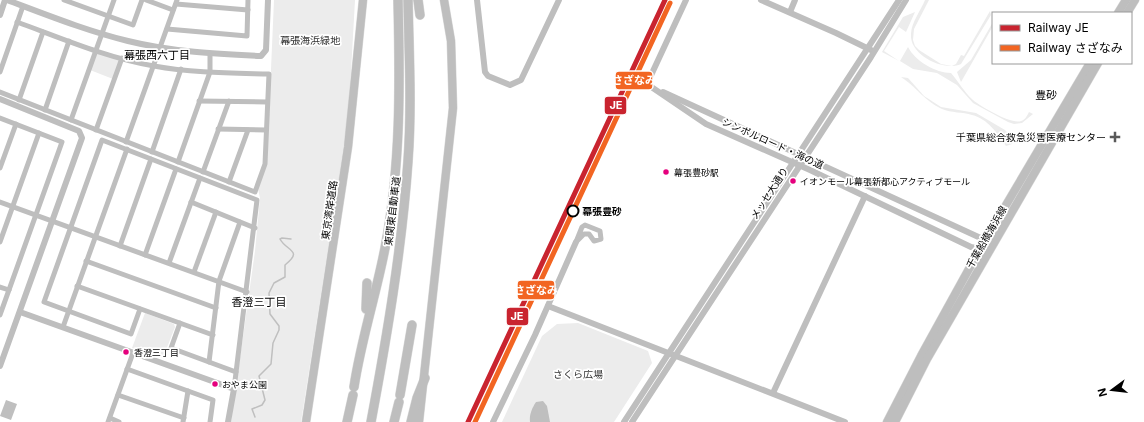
<svg xmlns="http://www.w3.org/2000/svg" width="1144" height="422" font-family="Inter,'Noto Sans JP',sans-serif">
	<rect width="100%" height="100%" fill="#fff"/>
	<!-- green -->
	<g fill="#ececec">
		<path d="M274,0h81l-6,108 -10,70 -38,244h-70l24,-171 5,-53 -2,-9 9,-28z"/>
		<path d="M925,0h4l-15,29 -1,11 2,6 4,4 22,14 11,2 4,-2 5,-9 3,1 26,-45 1,4 -30,49c-17,8 -52,-9 -50,-30 0,-11 10,-24 14,-34z"/>
		<path d="M915,12l-9,20 -7,-5 -15,24 15,10 -17,-9 21,-35z"/>
		<path d="M993,22v4l-32,56 -4,-10 14,-12z"/>
		<path d="M908,47c7,14 28,26 43,26 8,9 13,19 22,27 7,6 39,25 48,21 4,-1 6,-5 8,-9l4,2 -11,9 -8,1 -6,-2 -35,-19 -16,-18 -20,-12 -24,-4 -13,-8z"/>
		<path d="M97,53l23,7 -7,19 -23,-9z"/>
		<path d="M901,77l7,1 16,18 17,11 35,6 29,17 8,9 -1,5 -6,2c-9,-13 -18,-27 -34,-31 -9,-3 -21,-2 -30,-6 -19,-9 -25,-22 -41,-32z"/>
		<path d="M145,313l29,11 1,3 -12,31 -31,-10z"/>
		<path d="M578,323l70,28 4,12 -38,59h-112l40,-86 15,-12z"/>
	</g>
	<!-- water -->
	<g fill="#bfbfbf">
		<path d="M6,400l11,4 -6,16 -11,-4z"/>
		<path d="M543,401l4,5 3,16h-20c-1,-7 2,-14 6,-20z"/>
	</g>
	<g fill="none" stroke-linecap="round" stroke-linejoin="round">
		<!-- stream -->
		<path stroke="#bfbfbf" stroke-width="1.5" d="M255,417l-3,-8 10,-4 3,-5 -6,-24 12,-12 2,-21 6,-13v-4l-9,-12 -1,-21 5,-10 11,-6v-12c19,-15 1,-14 -5,-26l2,-1 9,1"/>
		<defs>
			<g id="primary">
				<path d="M1118,13l8,-13"/>
				<path d="M1127,13l8,-13"/>
				<path d="M887,422l34,-66 59,-107 110,-186"/>
				<path d="M895,422l32,-63 171,-296"/>
			</g>
			<g id="trunk">
				<path d="M306,422l42,-275 15,-147"/>
				<path d="M419,422l34,-314 -2,-67 -7,-41"/>
			</g>
			<g id="motorway">
				<path d="M418,0l2,15"/>
				<path d="M366,309l1,-26"/>
				<path d="M354,387c7,-47 22,-92 31,-139 16,-82 15,-165 13,-248"/>
				<path d="M400,395l12,-70"/>
				<path d="M347,422l6,-27"/>
				<path d="M371,422c16,-86 31,-174 37,-261 4,-54 1,-108 0,-161"/>
				<path d="M394,422l5,-20"/>
				<path d="M411,422l6,-24 8,-20"/>
			</g>
		</defs>
		<!-- primary casing -->
		<use href="#primary" stroke="#dbdbdb" stroke-width="9"/>
		<!-- trunk casing -->
		<use href="#trunk" stroke="#dbdbdb" stroke-width="9"/>
		<!-- motorway casing -->
		<use href="#motorway" stroke="#dbdbdb" stroke-width="10"/>
		<!-- minor -->
		<g stroke="#bebebe" stroke-width="5">
			<path d="M64,0l69,25 9,-25"/>
			<path d="M146,0l27,10"/>
			<path d="M176,4l72,6"/>
			<path d="M167,29l80,7 1,-36"/>
			<path d="M0,72l23,-66"/>
			<path d="M0,92l255,100 10,-28 4,-90c-38,-1 -78,-1 -115,-8 -47,-8 -93,-28 -137,-44"/>
			<path d="M19,100l24,-68"/>
			<path d="M199,101l68,1"/>
			<path d="M45,110l24,-69"/>
			<path d="M0,118l62,24 -62,173"/>
			<path d="M71,120l43,-120"/>
			<path d="M218,129l48,1"/>
			<path d="M96,130l26,-72"/>
			<path d="M126,142l51,-142"/>
			<path d="M152,152l29,-83"/>
			<path d="M178,162l32,-90v-18"/>
			<path d="M0,168l16,-44"/>
			<path d="M203,172l26,-71"/>
			<path d="M229,182l19,-52"/>
			<path d="M0,202l247,90"/>
			<path d="M191,202l64,26"/>
			<path d="M585,225l15,6 1,8 -7,2 -5,-7h-5l-8,8 6,-15z"/>
			<path d="M0,242l39,-109"/>
			<path d="M120,246l31,-87"/>
			<path d="M145,255l31,-86"/>
			<path d="M86,261l130,47"/>
			<path d="M169,263l31,-85"/>
			<path d="M194,272l22,-60"/>
			<path d="M77,286l136,49"/>
			<path d="M0,287l9,3"/>
			<path d="M140,309l-9,25 -87,-32 58,-162 155,60 -23,189"/>
			<path d="M180,323l-9,25 65,24"/>
			<path d="M63,327l64,-178"/>
			<path d="M209,362l10,-81 21,-59"/>
			<path d="M127,369l86,31 -3,22"/>
			<path d="M118,395l66,23"/>
			<path d="M110,418l9,4"/>
			<path d="M108,422l25,-69"/>
			<path d="M183,422l5,-31"/>
		</g>
		<!-- tertiary -->
		<g stroke="#bebebe" stroke-width="6">
			<path d="M7,0c40,15 80,31 121,41 44,11 89,13 133,15l5,-6 2,-50"/>
			<path d="M477,0l8,72 3,4 22,9 11,-5 38,-80"/>
			<path d="M761,0l75,33 35,17"/>
			<path d="M790,12l5,-12"/>
			<path d="M0,15l5,-15"/>
			<path d="M647,84l59,40 104,46 161,77 9,2 12,-2"/>
			<path d="M647,84l39,-84"/>
			<path d="M663,92l322,148 3,3"/>
			<path d="M0,99l79,32 3,7 -82,228"/>
			<path d="M548,306l297,116"/>
			<path d="M20,312l214,77 -6,33"/>
			<path d="M773,393l92,-197"/>
			<path d="M493,422l42,-87 41,-93"/>
			<path d="M624,422l275,-422"/>
			<path d="M632,422l239,-365 35,-57"/>
		</g>
		<!-- primary -->
		<use href="#primary" stroke="#bebebe" stroke-width="8"/>
		<!-- trunk -->
		<use href="#trunk" stroke="#bebebe" stroke-width="8"/>
		<!-- motorway -->
		<use href="#motorway" stroke="#bebebe" stroke-width="9"/>
		<defs>
			<path id="rail-1" d="M468,422l197,-422"/>
			<path id="rail-2" d="M475,422l195,-419"/>
		</defs>
		<!-- rail-1 casing -->
		<use href="#rail-1" stroke="#fff" stroke-width="8"/>
		<!-- rail-2 casing -->
		<use href="#rail-2" stroke="#fff" stroke-width="8"/>
		<!-- rail-1 -->
		<use href="#rail-1" stroke="#c9242f" stroke-width="5"/>
		<!-- rail-2 -->
		<use href="#rail-2" stroke="#f26522" stroke-width="5"/>
	</g>
	<!-- markers -->
	<path fill="#595959" stroke="#fff" stroke-width="1.5" d="M1113 131h4v4h4v4h-4v4h-4v-4h-4v-4h4z"/>
	<g fill="#e5007d" stroke="#fff" stroke-width="1.5">
		<circle cx="666" cy="172" r="3.5"/>
		<circle cx="793" cy="181" r="3.5"/>
		<circle cx="126" cy="352" r="3.5"/>
		<circle cx="215" cy="384" r="3.5"/>
	</g>
	<circle fill="#fff" stroke="#000" stroke-width="2" cx="573" cy="211" r="5.5"/>
	<g text-anchor="middle" dominant-baseline="central" stroke-width="3.5" stroke-linejoin="round" paint-order="stroke">
		<!-- bus labels -->
		<g font-size="9" fill="#000" stroke="#fff" text-anchor="start">
			<text x="674" y="172">幕張豊砂駅</text>
			<text x="800" y="181">イオンモール幕張新都心アクティブモール</text>
			<text x="134" y="352">香澄三丁目</text>
			<text x="222" y="384">おやま公園</text>
		</g>
		<!-- park labels -->
		<g font-size="10" fill="#333" stroke="#fff">
			<text x="310" y="40">幕張海浜緑地</text>
			<text x="578" y="374">さくら広場</text>
		</g>
		<!-- poi labels -->
		<g font-size="10" fill="#000" stroke="#fff" text-anchor="end">
			<text x="1106" y="137">千葉県総合救急災害医療センター</text>
		</g>
		<!-- street labels -->
		<g font-size="10" fill="#000" stroke="#fff">
			<text transform="translate(773 143) rotate(24)">シンボルロード・海の道</text>
			<text transform="translate(769 193) rotate(-57)">メッセ大通り</text>
			<text transform="translate(329 210) rotate(-82)">東京湾岸道路</text>
			<text transform="translate(392 211) rotate(-83)">東関東自動車道</text>
			<text transform="translate(986 237) rotate(-60)">千葉船橋海浜線</text>
		</g>
		<!-- stop labels -->
		<g font-size="10" font-weight="bold" fill="#000" stroke="#fff" text-anchor="start">
			<text x="582" y="211">幕張豊砂</text>
		</g>
		<!-- neighbourhood labels -->
		<g font-size="11" fill="#000" stroke="#fff">
			<text x="157" y="55">幕張西六丁目</text>
			<text x="1046" y="95">豊砂</text>
			<text x="259" y="302">香澄三丁目</text>
		</g>
	</g>
	<g stroke="#fff" stroke-width="1.5">
		<rect x="615" y="71" width="38" height="19" rx="4" fill="#f26522"/>
		<rect x="604" y="96" width="23" height="19" rx="4" fill="#c9242f"/>
		<rect x="517" y="280" width="38" height="20" rx="4" fill="#f26522"/>
		<rect x="506" y="307" width="23" height="19" rx="4" fill="#c9242f"/>
	</g>
	<g font-size="11" text-anchor="middle" font-weight="bold" fill="#fff">
		<text x="634" y="84">さざなみ</text>
		<text x="616" y="109">JE</text>
		<text x="536" y="294">さざなみ</text>
		<text x="517" y="320">JE</text>
	</g>
	<!-- legend -->
	<rect x="992" y="12" width="140" height="52" fill="#ffffff" stroke="#999999"/>
	<rect x="1000" y="25" width="20" height="6" fill="#c9242f" stroke="#999999"/>
	<text x="1028" y="32" font-size="12" fill="#000000">Railway JE</text>
	<rect x="1000" y="45" width="20" height="6" fill="#f26522" stroke="#999999"/>
	<text x="1028" y="52" font-size="12" fill="#000000">Railway さざなみ</text>
	<!-- north arrow -->
	<g transform="translate(1112 390) rotate(255)" stroke="#ffffff" stroke-width="3" paint-order="stroke">
	<path d="M0-3L7 15L0 10L-7 15Z" fill="#000000"/>
	<text y="-6" font-size="11" font-weight="bold" text-anchor="middle" fill="#000000">N</text>
	</g>
</svg>
